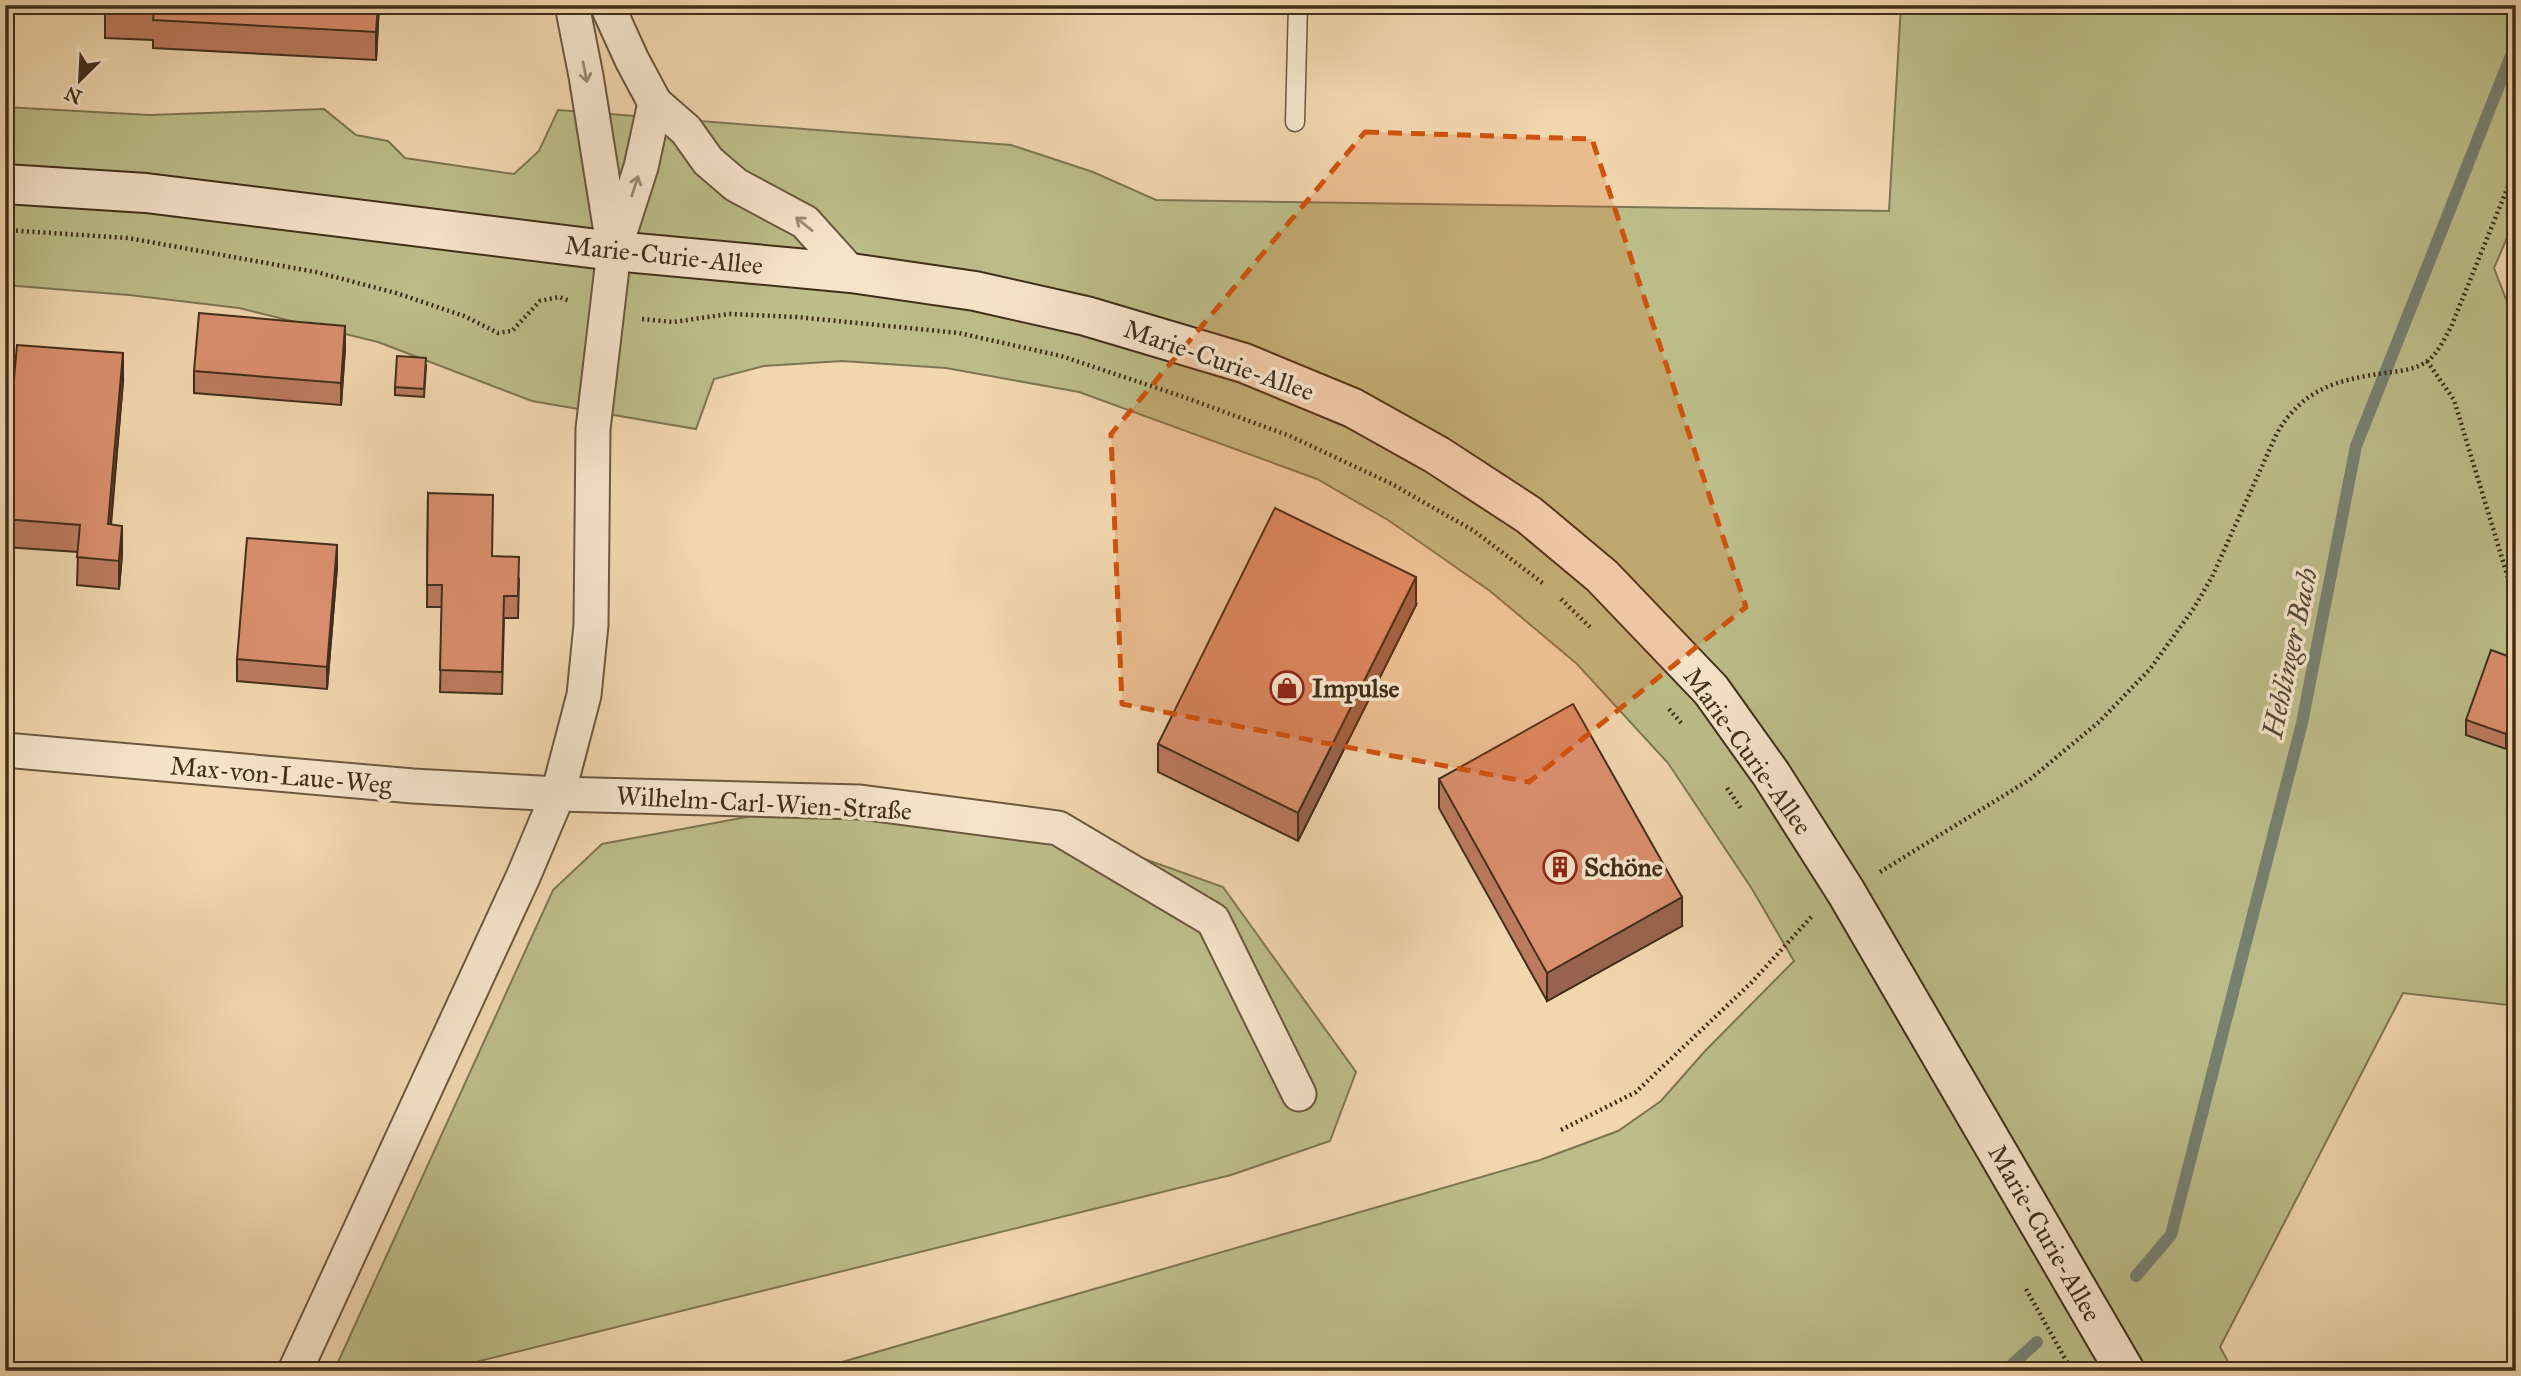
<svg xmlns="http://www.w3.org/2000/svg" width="2521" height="1376" font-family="'IM FELL Great Primer',serif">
	<rect width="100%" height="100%" fill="#f1d6ae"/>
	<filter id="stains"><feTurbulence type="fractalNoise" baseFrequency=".00286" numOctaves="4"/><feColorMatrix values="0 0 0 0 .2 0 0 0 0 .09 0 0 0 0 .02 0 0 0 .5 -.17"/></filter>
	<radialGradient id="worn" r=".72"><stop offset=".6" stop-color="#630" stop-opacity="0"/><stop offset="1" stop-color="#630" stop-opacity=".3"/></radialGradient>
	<!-- green -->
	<g fill="#bcbd89" stroke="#7e7652" stroke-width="2">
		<path d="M1901,5h615v212l-22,51 22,57v681l-113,-13 -183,354 13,24h-1422l729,-211 78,-29 43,-30 44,-50 89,-90 -42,-72 -84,-126 -91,-99 -87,-73 -102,-71 -71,-41 -238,-87 -133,-24 -104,-7 -78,5 -50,13 -18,50 -164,-28 -154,-59 -139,-34 -110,-13 -124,-10v-178l144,8 175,-6 32,26 32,6 17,17 109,16 25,-23 19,-41 453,35 82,27 63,28 733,11z"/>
		<path d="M784,810l274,18 165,59 133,185 -26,69 -99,34 -792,196h-105l219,-481 49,-46z"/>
	</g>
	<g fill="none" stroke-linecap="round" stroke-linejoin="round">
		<!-- stream -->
		<g stroke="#778172" stroke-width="12">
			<path d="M2136,1276l35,-41 131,-512 54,-277 160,-403"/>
			<path d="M2005,1371l32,-29"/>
		</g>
		<defs>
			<path id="service" d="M1295,122l3,-117"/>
			<g id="minor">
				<path d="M572,5l14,71 27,169"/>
				<path d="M607,5l25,55 23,43 31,27 22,31 28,24 69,37 46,51"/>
				<path d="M5,750l408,36 145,8 302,8 198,26 155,92 86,174"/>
				<path d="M295,1371l228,-494 35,-83 26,-99 7,-70 2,-196 21,-178 27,-84 14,-64"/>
			</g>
			<path id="secondary" d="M5,184l141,9 468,58 237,22 124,18 111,25 158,47 109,45 84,47 92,60 73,61 109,114 60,84 75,118 279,479"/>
		</defs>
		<!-- service casing -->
		<use href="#service" stroke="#6d583f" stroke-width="21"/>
		<!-- minor casing -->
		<use href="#minor" stroke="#6d583f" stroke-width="37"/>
		<!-- secondary casing -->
		<use href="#secondary" stroke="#412e1a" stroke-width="42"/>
		<!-- path -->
		<g stroke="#412e1a" stroke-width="4.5" stroke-dasharray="2 3.5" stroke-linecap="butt">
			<path d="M5,230l123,8 188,34 80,21 68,23 34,17 14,-2 28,-30 19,-4 11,4"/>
			<path d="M642,319l31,3 56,-8 68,3 162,16 102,23 120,40 109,40 102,48 82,47 70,53"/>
			<path d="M2427,361l27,39 62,204"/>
			<path d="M1561,599l29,28"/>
			<path d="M1669,709l13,15"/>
			<path d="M1727,788l15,22"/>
			<path d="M1880,872l149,-92 70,-58 51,-53 44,-61 18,-31 65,-144c26,-44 59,-53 108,-60 14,-2 29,-3 41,-11 12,-8 18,-23 25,-35l65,-160"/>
			<path d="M1561,1130l75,-38 116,-110 61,-67"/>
			<path d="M2026,1289l46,82"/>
		</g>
		<!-- service -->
		<use href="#service" stroke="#f6e4ca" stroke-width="18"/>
		<!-- minor -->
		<use href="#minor" stroke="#f6e4ca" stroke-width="33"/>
		<!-- secondary -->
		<use href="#secondary" stroke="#f6e4ca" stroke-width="38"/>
	</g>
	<!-- wall -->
	<g fill="#bc7b5f" stroke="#412e1a" stroke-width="2">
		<path d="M105,5h274l-3,55 -223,-12v-8l-48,-2z"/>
		<path d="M345,348l-4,57 -147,-12v-22z"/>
		<path d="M426,366l-2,31 -29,-2v-8z"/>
		<path d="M123,381l-12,144 11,29 -3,35 -42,-4 1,-33 -73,-5v-67z"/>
		<path d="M428,493l64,63 27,23 -1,39h-14l-2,76 -62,-2 2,-85h-15z"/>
		<path d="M337,567l-10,122 -90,-8v-22z"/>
		<path d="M1416,605l-118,236 -140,-69v-28z"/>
		<path d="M2516,659l-10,90 -40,-14v-15z"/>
		<path d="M1439,779l243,147 -135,75 -108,-193z"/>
	</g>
	<!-- shaded-wall -->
	<g fill="#99644d" stroke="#412e1a" stroke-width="2">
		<path d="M378,5h1l-3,55v-28z"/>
		<path d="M345,326v22l-4,57v-22z"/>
		<path d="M123,353v28l-15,171v-28z"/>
		<path d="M122,526v28l-3,35v-28z"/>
		<path d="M337,545v22l-10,122v-22z"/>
		<path d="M1416,577v28l-118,236v-28z"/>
		<path d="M2516,706v15l-10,28v-15z"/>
		<path d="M1682,897v29l-135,75v-28z"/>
	</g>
	<!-- building -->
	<g fill="#db8f6e" stroke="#412e1a" stroke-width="2">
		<path d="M105,5h273l-2,27 -223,-12 1,-8 -49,-2z"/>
		<path d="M199,313l146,13 -4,57 -147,-12z"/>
		<path d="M17,345l106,8 -15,171 14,2 -3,35 -42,-4 3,-32 -75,-6v-39z"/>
		<path d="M397,356l29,2 -2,31 -29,-2z"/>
		<path d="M428,493l65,2 -1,61 27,1 -1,39h-14l-2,76 -62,-2 2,-85h-15z"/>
		<path d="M1275,508l141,69 -118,236 -140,-69z"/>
		<path d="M247,538l90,7 -10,122 -90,-8z"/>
		<path d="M2491,650l25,9v47l-10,28 -40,-14z"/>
		<path d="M1573,704l109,193 -135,76 -108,-194z"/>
	</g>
	<!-- one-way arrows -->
	<defs><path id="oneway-shaft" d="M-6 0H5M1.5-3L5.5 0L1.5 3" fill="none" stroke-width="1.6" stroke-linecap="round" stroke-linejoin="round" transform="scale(1.75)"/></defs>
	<g stroke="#9c8972">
		<use href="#oneway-shaft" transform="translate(585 72) rotate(79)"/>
		<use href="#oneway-shaft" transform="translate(635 186) rotate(-72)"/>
		<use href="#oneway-shaft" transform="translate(804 224) rotate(-141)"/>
	</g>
	<!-- marked area -->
	<path fill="#cf530e" fill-opacity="0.2" stroke="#cf530e" stroke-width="5" stroke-dasharray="14 9" stroke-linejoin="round" d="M1365,132l227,7 154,468 -217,175 -407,-78 -11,-270z"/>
	<!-- icons -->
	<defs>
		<symbol id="shop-ring" viewBox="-11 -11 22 22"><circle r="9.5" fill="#f6e4ca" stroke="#8f2418" stroke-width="1.5"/><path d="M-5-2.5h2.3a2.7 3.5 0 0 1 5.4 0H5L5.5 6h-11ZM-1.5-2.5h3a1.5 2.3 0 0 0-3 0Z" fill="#8f2418"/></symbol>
		<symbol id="building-ring" viewBox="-11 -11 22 22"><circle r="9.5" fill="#f6e4ca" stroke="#8f2418" stroke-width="1.5"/><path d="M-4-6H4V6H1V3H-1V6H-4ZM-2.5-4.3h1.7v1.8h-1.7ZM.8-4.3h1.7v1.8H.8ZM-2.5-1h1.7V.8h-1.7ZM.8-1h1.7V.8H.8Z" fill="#8f2418"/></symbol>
	</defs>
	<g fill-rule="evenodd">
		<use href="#shop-ring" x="1268" y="669" width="38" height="38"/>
		<use href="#building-ring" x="1541" y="848" width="38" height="38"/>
	</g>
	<g text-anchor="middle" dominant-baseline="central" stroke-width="7" stroke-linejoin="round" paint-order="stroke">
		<!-- street labels -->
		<g font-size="26" fill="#412e1a" stroke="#f6e4ca">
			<text transform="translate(664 255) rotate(6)">Marie-Curie-Allee</text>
			<text transform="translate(1219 360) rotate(19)">Marie-Curie-Allee</text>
			<text transform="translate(1748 751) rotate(54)">Marie-Curie-Allee</text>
			<text transform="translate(281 775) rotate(5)">Max-von-Laue-Weg</text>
			<text transform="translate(764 803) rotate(3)">Wilhelm-Carl-Wien-Straße</text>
			<text transform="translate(2045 1233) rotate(60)">Marie-Curie-Allee</text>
		</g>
		<!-- poi labels -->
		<g font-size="26" font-weight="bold" fill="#412e1a" stroke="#f6e4ca" text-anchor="start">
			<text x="1312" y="688">Impulse</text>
			<text x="1584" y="867">Schöne</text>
		</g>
		<!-- water labels -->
		<g font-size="28" font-style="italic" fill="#534a37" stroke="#f6e4ca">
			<text transform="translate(2290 653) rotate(-78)">Hehlinger Bach</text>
		</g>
	</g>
	<!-- margin -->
	<rect width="2521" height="1376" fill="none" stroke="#f1d6ae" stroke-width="28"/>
	<rect x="7" y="7" width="2507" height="1362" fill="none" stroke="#412e1a" stroke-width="3.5"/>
	<rect x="14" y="14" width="2493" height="1348" fill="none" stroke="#412e1a" stroke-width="2"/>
	<!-- north arrow -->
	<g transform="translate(80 80) rotate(204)" stroke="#f6e4ca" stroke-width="5" paint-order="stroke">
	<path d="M0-5L12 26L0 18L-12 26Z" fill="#412e1a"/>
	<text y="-10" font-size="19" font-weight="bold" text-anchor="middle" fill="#412e1a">N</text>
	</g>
	<rect width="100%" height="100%" filter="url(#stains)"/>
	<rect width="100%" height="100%" fill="url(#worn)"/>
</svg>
